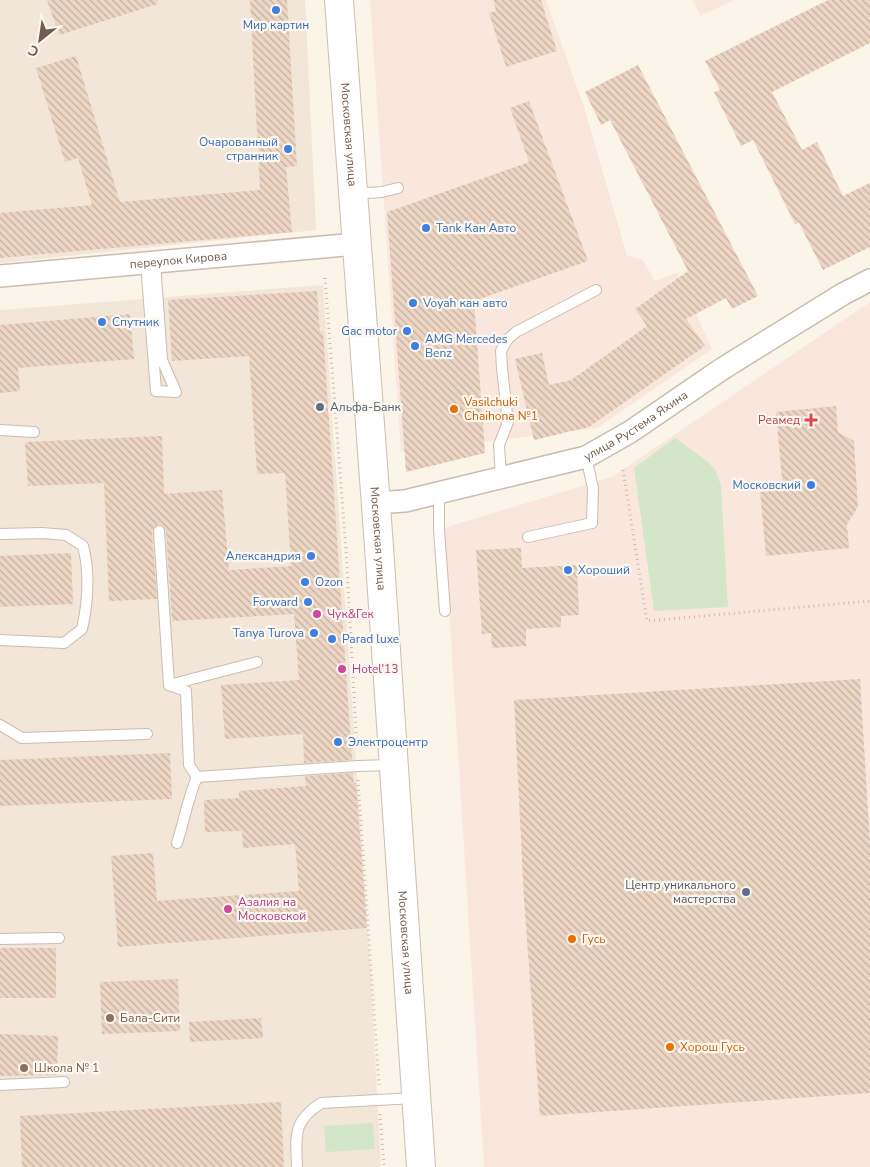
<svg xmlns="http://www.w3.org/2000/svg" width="870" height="1167" font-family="'Nunito Sans',sans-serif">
	<defs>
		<pattern id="building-back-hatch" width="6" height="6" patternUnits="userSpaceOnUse" patternTransform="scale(1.25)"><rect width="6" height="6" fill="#ecd5c3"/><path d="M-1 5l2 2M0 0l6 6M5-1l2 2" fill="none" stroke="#c4b0a1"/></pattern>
	</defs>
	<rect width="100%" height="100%" fill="#faf4e9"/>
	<!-- residential -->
	<g fill="#f1e6d8">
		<path d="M0,0h305l11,230 -316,33z"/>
		<path d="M323,285l47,678 11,204h-381v-857z"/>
	</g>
	<!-- commercial -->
	<g fill="#f9e7de">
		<path d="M370,0h176l39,110 42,146 15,3 13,22 22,-8 35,76 -115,79 -196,24z"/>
		<path d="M693,0h41l-34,16z"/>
		<path d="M870,302v865h-386l-40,-639 168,-51z"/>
	</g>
	<!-- green -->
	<g fill="#d4e6c8">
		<path d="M675,438l32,23 9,10 5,15 7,121 -74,4 -20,-143z"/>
		<path d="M373,1123l2,26 -49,3 -2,-26z"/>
	</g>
	<!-- building -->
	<g fill="url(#building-back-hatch)">
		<path d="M47,0h110l1,4 -99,31z"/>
		<path d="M250,0h37l10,166 -11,1 6,65 -292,26v-45l92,-8 -14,-47 -13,4 -29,-94 40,-12 44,146 140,-12z"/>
		<path d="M493,0h48l16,51 -51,16 -17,-54 7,-2z"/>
		<path d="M828,0h42v43l-98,49 30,58 15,-8 26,54 27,-13v64l-47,23 -24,-47 -4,1 -42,-84 -12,6 -27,-54 6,-2 -15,-29z"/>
		<path d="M638,65l120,231 -26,13 -6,-11 -40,21 19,27 -116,81 -55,13 -19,-81 27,-6 7,32 22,-5 76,-54 -12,-17 53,-38 -78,-151 -9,5 -16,-33z"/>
		<path d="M529,101l59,160 -114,40 11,152 -79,19 -19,-260 142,-50 -19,-54z"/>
		<path d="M317,291l3,41 3,-1 29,429 -48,3 -1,-29 -78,5 -4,-54 78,-5 -5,-66 -122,7 -6,-90 -2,-4 -5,-3 -4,2 -3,5 5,68 -48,2 -5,-118 -76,3 -3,-44 137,-6 2,58 58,-4 7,80 62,-4 -6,-93 -28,1 -8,-118 -77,5 -4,-61z"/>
		<path d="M130,314l4,45 -116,9 2,23 -20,2v-68z"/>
		<path d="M836,406l2,26 16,9 4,66 -11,17 2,24 -83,8 -6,-64 23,-2 -7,-78z"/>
		<path d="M521,548l1,20 55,-3 2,50 -18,1v11l-35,2v17l-34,2 -1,-15 -9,1 -6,-84z"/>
		<path d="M71,553l2,51 -73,3v-51z"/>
		<path d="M860,679l10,165v249l-330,23 -16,-217 -10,-199z"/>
		<path d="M170,753l2,46 -172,7v-46z"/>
		<path d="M353,773l1,10h2l11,145 -249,19 -7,-91 42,-3 4,48 142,-10 -4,-47 -52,4 -1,-17 -37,1 -1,-32 35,-2v-7l67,-5 -1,-10z"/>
		<rect x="0" y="948" width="56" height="50"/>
		<path d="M178,979l2,52 -78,3 -2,-52z"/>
		<path d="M261,1018l2,20 -73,4 -1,-20z"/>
		<path d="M0,1034l58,2 -1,39 -57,1z"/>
		<path d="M281,1102l3,65h-262l-2,-51z"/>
	</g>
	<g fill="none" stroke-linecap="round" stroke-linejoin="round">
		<defs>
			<g id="lane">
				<path d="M354,194l28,-2 16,-4"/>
				<path d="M146,263l10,128 20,1 -14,-32 -7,-98"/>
				<path d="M0,430l34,2"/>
				<path d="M501,477l-2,-32 9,-23 -6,-54 -1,-17 6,-11 9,-8 80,-42"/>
				<path d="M439,493v37l6,81"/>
				<path d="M159,531l10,154 17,6 3,74 8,12 161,-11 34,-1"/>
				<path d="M0,534l42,-1 24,2 17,11c7,27 5,56 -1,83l-18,14 -64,-3"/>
				<path d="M528,537l64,-14 1,-35 -7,-31"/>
				<path d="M169,685l88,-23"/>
				<path d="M0,725l22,13 125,-4"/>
				<path d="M177,843c7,-22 11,-45 20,-66"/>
				<path d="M0,939l59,-1"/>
				<path d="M0,1085l64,-3"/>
				<path d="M297,1167c-1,-31 -5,-45 24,-64l94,-5"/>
			</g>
			<g id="street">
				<path id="s1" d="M0,276l356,-32"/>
				<path id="s2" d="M375,503l30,-2 181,-44 44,-25 92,-63 121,-75 27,-14"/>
			</g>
			<g id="secondary">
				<path id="s3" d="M339,0l40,547 42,620"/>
			</g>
		</defs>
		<!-- lane casing -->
		<use href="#lane" stroke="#cbbcb0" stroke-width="12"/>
		<!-- street casing -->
		<use href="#street" stroke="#cbbcb0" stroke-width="24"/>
		<!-- secondary casing -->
		<use href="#secondary" stroke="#cdbdae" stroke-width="30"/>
		<!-- path -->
		<g stroke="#d1b8a6" stroke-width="3" stroke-dasharray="1 4" stroke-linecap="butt">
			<path d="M325,278l21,272 11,201"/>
			<path d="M623,470l24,151 223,-20"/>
			<path d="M358,780l21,305"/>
			<path d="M380,1114l4,53"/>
		</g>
		<!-- lane -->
		<use href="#lane" stroke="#fff" stroke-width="10"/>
		<!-- street -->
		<use href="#street" stroke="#fff" stroke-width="21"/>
		<!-- secondary -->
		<use href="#secondary" stroke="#fff" stroke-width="28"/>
	</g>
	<!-- markers -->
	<g fill="#3f7fe0" stroke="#fdf8ef" stroke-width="2">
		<circle cx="276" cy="10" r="5"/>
		<circle cx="288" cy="149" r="5"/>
		<circle cx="426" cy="228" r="5"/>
		<circle cx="413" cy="303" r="5"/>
		<circle cx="102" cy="322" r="5"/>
		<circle cx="407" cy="331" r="5"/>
		<circle cx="415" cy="346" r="5"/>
		<circle cx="811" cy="485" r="5"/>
		<circle cx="311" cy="556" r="5"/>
		<circle cx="568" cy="570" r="5"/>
		<circle cx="305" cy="582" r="5"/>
		<circle cx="308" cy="602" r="5"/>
		<circle cx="314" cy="633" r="5"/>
		<circle cx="332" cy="639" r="5"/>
		<circle cx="338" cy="742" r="5"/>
	</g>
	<g fill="#5c6f8a" stroke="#fdf8ef" stroke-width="2">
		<circle cx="320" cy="407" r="5"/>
		<circle cx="746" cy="892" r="5"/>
	</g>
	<g fill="#e8710a" stroke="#fdf8ef" stroke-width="2">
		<circle cx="454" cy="409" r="5"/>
		<circle cx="572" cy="939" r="5"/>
		<circle cx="670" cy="1047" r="5"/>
	</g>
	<path fill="#e0444e" stroke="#fdf8ef" stroke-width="2" d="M808.5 412.5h5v5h5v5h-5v5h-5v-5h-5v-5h5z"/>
	<g fill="#d1479c" stroke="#fdf8ef" stroke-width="2">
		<circle cx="317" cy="614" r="5"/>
		<circle cx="342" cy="669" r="5"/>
		<circle cx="228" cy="909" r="5"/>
	</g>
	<g fill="#8d6e63" stroke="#fdf8ef" stroke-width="2">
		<circle cx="110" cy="1018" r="5"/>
		<circle cx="24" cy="1068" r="5"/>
	</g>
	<g text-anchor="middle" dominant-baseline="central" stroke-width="4.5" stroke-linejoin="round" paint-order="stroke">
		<!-- shop labels -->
		<g font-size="12" fill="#366cbe" stroke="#fdf8ef" text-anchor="start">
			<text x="276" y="25" text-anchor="middle">Мир картин</text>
			<text x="278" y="142" text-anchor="end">Очарованный<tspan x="278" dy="14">странник</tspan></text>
			<text x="436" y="228">Tank Кан Авто</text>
			<text x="423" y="303">Voyah кан авто</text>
			<text x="112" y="322">Спутник</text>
			<text x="397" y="331" text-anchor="end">Gac motor</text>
			<text x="425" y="339">AMG Mercedes<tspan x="425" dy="14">Benz</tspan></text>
			<text x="801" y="485" text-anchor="end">Московский</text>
			<text x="301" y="556" text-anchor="end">Александрия</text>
			<text x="578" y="570">Хороший</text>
			<text x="315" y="582">Ozon</text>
			<text x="298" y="602" text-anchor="end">Forward</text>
			<text x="304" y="633" text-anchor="end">Tanya Turova</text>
			<text x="342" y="639">Parad luxe</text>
			<text x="348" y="742">Электроцентр</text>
		</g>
		<!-- street labels -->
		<g font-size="12" fill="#725c4f" stroke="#fdf8ef">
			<text stroke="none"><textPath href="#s3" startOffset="135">Московская улица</textPath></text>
			<text stroke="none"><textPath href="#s1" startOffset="179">переулок Кирова</textPath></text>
			<text stroke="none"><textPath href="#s2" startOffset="275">улица Рустема Яхина</textPath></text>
			<text stroke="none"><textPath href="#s3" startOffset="540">Московская улица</textPath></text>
			<text stroke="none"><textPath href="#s3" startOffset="945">Московская улица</textPath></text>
		</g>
		<!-- food labels -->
		<g font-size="12" fill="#c56008" stroke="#fdf8ef" text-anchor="start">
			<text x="464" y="402">Vasilchuki<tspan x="464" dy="14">Chaihona №1</tspan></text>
			<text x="582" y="939">Гусь</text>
			<text x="680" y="1047">Хорош Гусь</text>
		</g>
		<!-- service labels -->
		<g font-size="12" fill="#4e5e75" stroke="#fdf8ef" text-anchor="start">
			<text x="330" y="407">Альфа-Банк</text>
			<text x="736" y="885" text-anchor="end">Центр уникального<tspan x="736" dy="14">мастерства</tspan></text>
		</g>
		<!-- health labels -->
		<g font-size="12" fill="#be3a42" stroke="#fdf8ef" text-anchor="end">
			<text x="800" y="420">Реамед</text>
		</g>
		<!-- hotel labels -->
		<g font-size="12" fill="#b23c85" stroke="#fdf8ef" text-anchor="start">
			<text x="327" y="614">Чук&amp;Гек</text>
			<text x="352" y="669">Hotel'13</text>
			<text x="238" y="902">Азалия на<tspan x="238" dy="14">Московской</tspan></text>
		</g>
		<!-- education labels -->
		<g font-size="12" fill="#785e54" stroke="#fdf8ef" text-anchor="start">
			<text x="120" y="1018">Бала-Сити</text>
			<text x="34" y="1068">Школа № 1</text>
		</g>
	</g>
	<!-- north arrow -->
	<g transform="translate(40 40) rotate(210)" stroke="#fdf8ef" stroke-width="4" paint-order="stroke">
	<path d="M0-4L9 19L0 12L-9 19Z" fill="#725c4f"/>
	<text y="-8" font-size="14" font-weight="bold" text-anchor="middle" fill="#725c4f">С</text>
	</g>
</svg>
